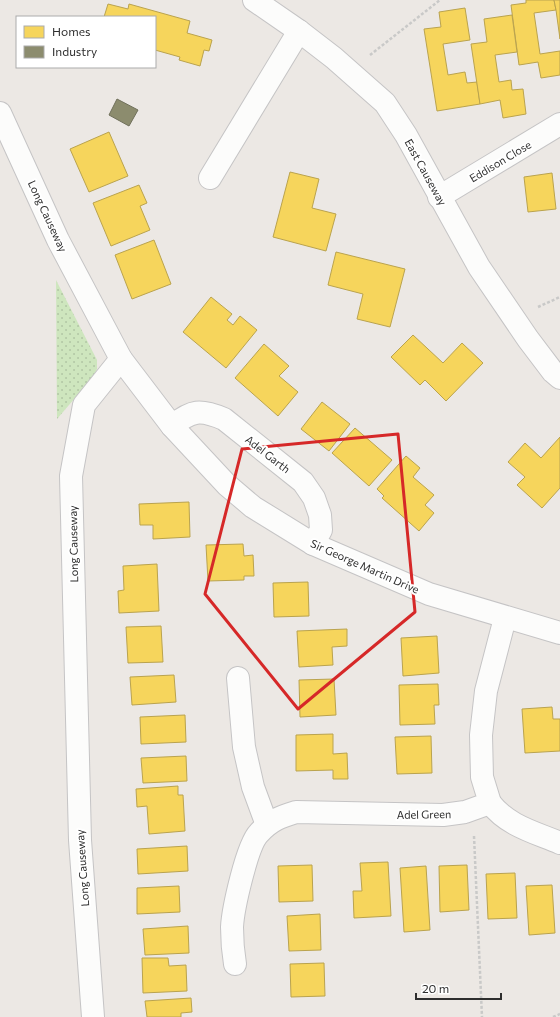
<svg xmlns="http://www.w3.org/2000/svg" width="560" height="1017" font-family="Commissioner,sans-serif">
	<defs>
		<pattern id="grass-dots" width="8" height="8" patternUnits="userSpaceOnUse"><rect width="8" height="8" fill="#cee6be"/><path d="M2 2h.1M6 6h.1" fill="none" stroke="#b1c6a4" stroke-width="1.8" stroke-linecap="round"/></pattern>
	</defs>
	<rect width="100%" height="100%" fill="#ece8e4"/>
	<!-- grass -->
	<path fill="url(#grass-dots)" d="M56,280l41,80v9l-4,8 -36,42z"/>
	<!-- homes -->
	<g fill="#f6d55c" stroke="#baa34e">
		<path d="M526,0h28l2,10 -22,3 6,41 20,-3v24l-19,3 -3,-16 -19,3 -8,-60 15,-2z"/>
		<path d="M554,0h6v39l-4,-29z"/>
		<path d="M108,4l20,5 1,-5 61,17 -3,12 25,7 -3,11 -5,-1 -4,16 -21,-6 1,-3 -25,-7v-33h-51z"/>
		<path d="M465,8l5,32 -27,4 5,31 17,-3 2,11 10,-1 3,22 -43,7 -13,-82 17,-2 -2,-15z"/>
		<path d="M512,15l5,37 -22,3 4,27 12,-2 1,10 11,-1 3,25 -23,4 -3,-18 -20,4 -9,-60 16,-2 -3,-23z"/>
		<path d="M109,132l19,44 -39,16 -19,-43z"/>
		<path d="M290,172l29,7 -7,29 24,6 -10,37 -53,-14z"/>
		<path d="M552,173l4,36 -28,3 -4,-35z"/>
		<path d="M139,185l8,18 -7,3 10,24 -39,16 -18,-43z"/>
		<path d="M154,240l17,44 -39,15 -17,-44z"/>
		<path d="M336,252l69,17 -15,58 -33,-8 6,-25 -35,-9z"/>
		<path d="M211,297l21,17 -5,6 6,5 7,-9 17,14 -31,38 -43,-36z"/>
		<path d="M413,335l30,28 19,-20 21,20 -37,38 -21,-21 -5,5 -29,-28z"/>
		<path d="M264,344l25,22 -10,10 19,16 -20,24 -43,-38z"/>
		<path d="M322,402l28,22 -21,27 -28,-22z"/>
		<path d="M355,428l37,32 -23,26 -37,-33z"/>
		<path d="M560,437v51l-18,20 -25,-23 8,-8 -17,-15 17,-19 16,15z"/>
		<path d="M406,456l14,12 -7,9 21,18 -9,10 9,8 -15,18 -37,-33 2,-2 -7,-7z"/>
		<path d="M189,502l1,35 -37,2v-14h-13l-1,-21z"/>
		<path d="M243,544l1,12 9,-1 1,21h-10v4l-36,1 -2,-36z"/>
		<path d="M157,564l2,47 -40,2 -1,-22 6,-1 -1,-24z"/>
		<path d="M308,582l1,34 -35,1 -1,-34z"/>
		<path d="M161,626l2,36 -35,1 -2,-36z"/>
		<path d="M347,629v17l-15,1 1,18 -34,2 -2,-36z"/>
		<path d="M437,636l2,37 -36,3 -2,-38z"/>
		<path d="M174,675l2,27 -44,3 -2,-28z"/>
		<path d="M334,679l2,36 -36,2 -1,-37z"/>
		<path d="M438,684l1,21h-5l1,19 -35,1 -1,-40z"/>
		<path d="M552,707l1,12h7v32l-35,2 -3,-44z"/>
		<path d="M185,715l1,27 -45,2 -1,-27z"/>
		<path d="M333,734v20l14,-1 1,26h-15v-9l-37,1v-36z"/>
		<path d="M431,736l1,37 -35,1 -2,-37z"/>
		<path d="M186,756l1,25 -44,2 -2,-25z"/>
		<path d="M178,786v9h5l2,36 -36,3 -2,-28 -10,1 -1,-18z"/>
		<path d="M187,846l1,25 -50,3 -1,-25z"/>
		<path d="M388,862l3,54 -37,2 -1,-27h9l-2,-28z"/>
		<path d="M312,865l1,36 -34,1 -1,-36z"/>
		<path d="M467,865l2,45 -29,2 -1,-46z"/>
		<path d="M426,866l4,64 -26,2 -4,-64z"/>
		<path d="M515,873l2,45 -29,1 -2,-45z"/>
		<path d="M552,885l3,48 -26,2 -3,-49z"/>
		<path d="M179,886l1,26 -43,2v-26z"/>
		<path d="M320,914l1,36 -32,1 -2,-35z"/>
		<path d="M188,926l1,27 -44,2 -2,-26z"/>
		<path d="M142,958h26l1,8 17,-1 1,26 -44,2z"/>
		<path d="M324,963l1,33 -34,1 -1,-33z"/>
		<path d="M191,998l1,14 -11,1v4h-34l-2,-16z"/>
	</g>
	<!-- industry -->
	<path fill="#8c8c6e" stroke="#70705b" d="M117,99l21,11 -9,16 -20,-11z"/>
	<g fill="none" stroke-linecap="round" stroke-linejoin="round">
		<defs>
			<g id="minor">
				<path d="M254,0l45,31 35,27 51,45 21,32 73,132 49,72 25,33 7,6"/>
				<path d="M0,113l58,127 63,119 -37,46 -13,71 9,364 13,177"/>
				<path d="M210,178l89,-147"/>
				<path d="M439,197l121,-73"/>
				<path d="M121,359l51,67 55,59 26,22 60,37 116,50 131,39"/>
				<path d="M172,426c20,-16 28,-17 52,-7l79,63 11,16 6,17 1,15 -8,14"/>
				<path d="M238,678l6,69 9,40 14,38"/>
				<path d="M490,803c18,23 44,29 70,40"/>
				<path d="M235,964c-2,-12 -3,-24 -3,-37 1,-18 15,-82 27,-94 12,-13 21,-16 37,-21l147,3 22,-3 25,-9 -8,-26 -1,-42 5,-44 19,-73"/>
			</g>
		</defs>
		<!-- minor casing -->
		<use href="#minor" stroke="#c5c4c5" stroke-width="24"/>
		<!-- path -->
		<g stroke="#c9c9c8" stroke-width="2.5" stroke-dasharray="3 2" stroke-linecap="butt">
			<path d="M370,55l70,-55"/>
			<path d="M538,307l22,-10"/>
			<path d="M474,836l8,181"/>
			<path d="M553,1017l7,-3"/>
		</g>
		<!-- minor -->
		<use href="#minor" stroke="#fcfcfb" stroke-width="22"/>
	</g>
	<!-- marked area -->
	<path fill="none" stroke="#d62828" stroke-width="3" stroke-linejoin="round" d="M398,434l17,178 -117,97 -93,-115 37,-145z"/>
	<g text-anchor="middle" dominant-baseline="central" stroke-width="4" stroke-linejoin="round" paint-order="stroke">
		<!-- street labels -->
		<g font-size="11" fill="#2e2e2e" stroke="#fff">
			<text transform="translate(500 161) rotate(-31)">Eddison Close</text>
			<text transform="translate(426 172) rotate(61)">East Causeway</text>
			<text transform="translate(48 216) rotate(65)">Long Causeway</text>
			<text transform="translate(268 454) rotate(38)">Adel Garth</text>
			<text transform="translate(73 544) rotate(-91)">Long Causeway</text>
			<text transform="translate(365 566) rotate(24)">Sir George Martin Drive</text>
			<text transform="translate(424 814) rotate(-1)">Adel Green</text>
			<text transform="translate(82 868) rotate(-94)">Long Causeway</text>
		</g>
	</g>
	<!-- legend -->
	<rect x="16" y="16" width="140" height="52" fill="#ffffff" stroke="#ababab"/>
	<rect x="24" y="26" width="20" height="12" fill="#f6d55c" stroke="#ababab"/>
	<text x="52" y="36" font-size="12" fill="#2e2e2e">Homes</text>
	<rect x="24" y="46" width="20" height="12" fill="#8c8c6e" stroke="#ababab"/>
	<text x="52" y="56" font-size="12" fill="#2e2e2e">Industry</text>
	<!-- scale -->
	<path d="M416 993v6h85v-6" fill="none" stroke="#2e2e2e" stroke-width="2"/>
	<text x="422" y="993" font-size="12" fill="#2e2e2e" stroke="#ffffff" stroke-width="3" paint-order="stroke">20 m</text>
</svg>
